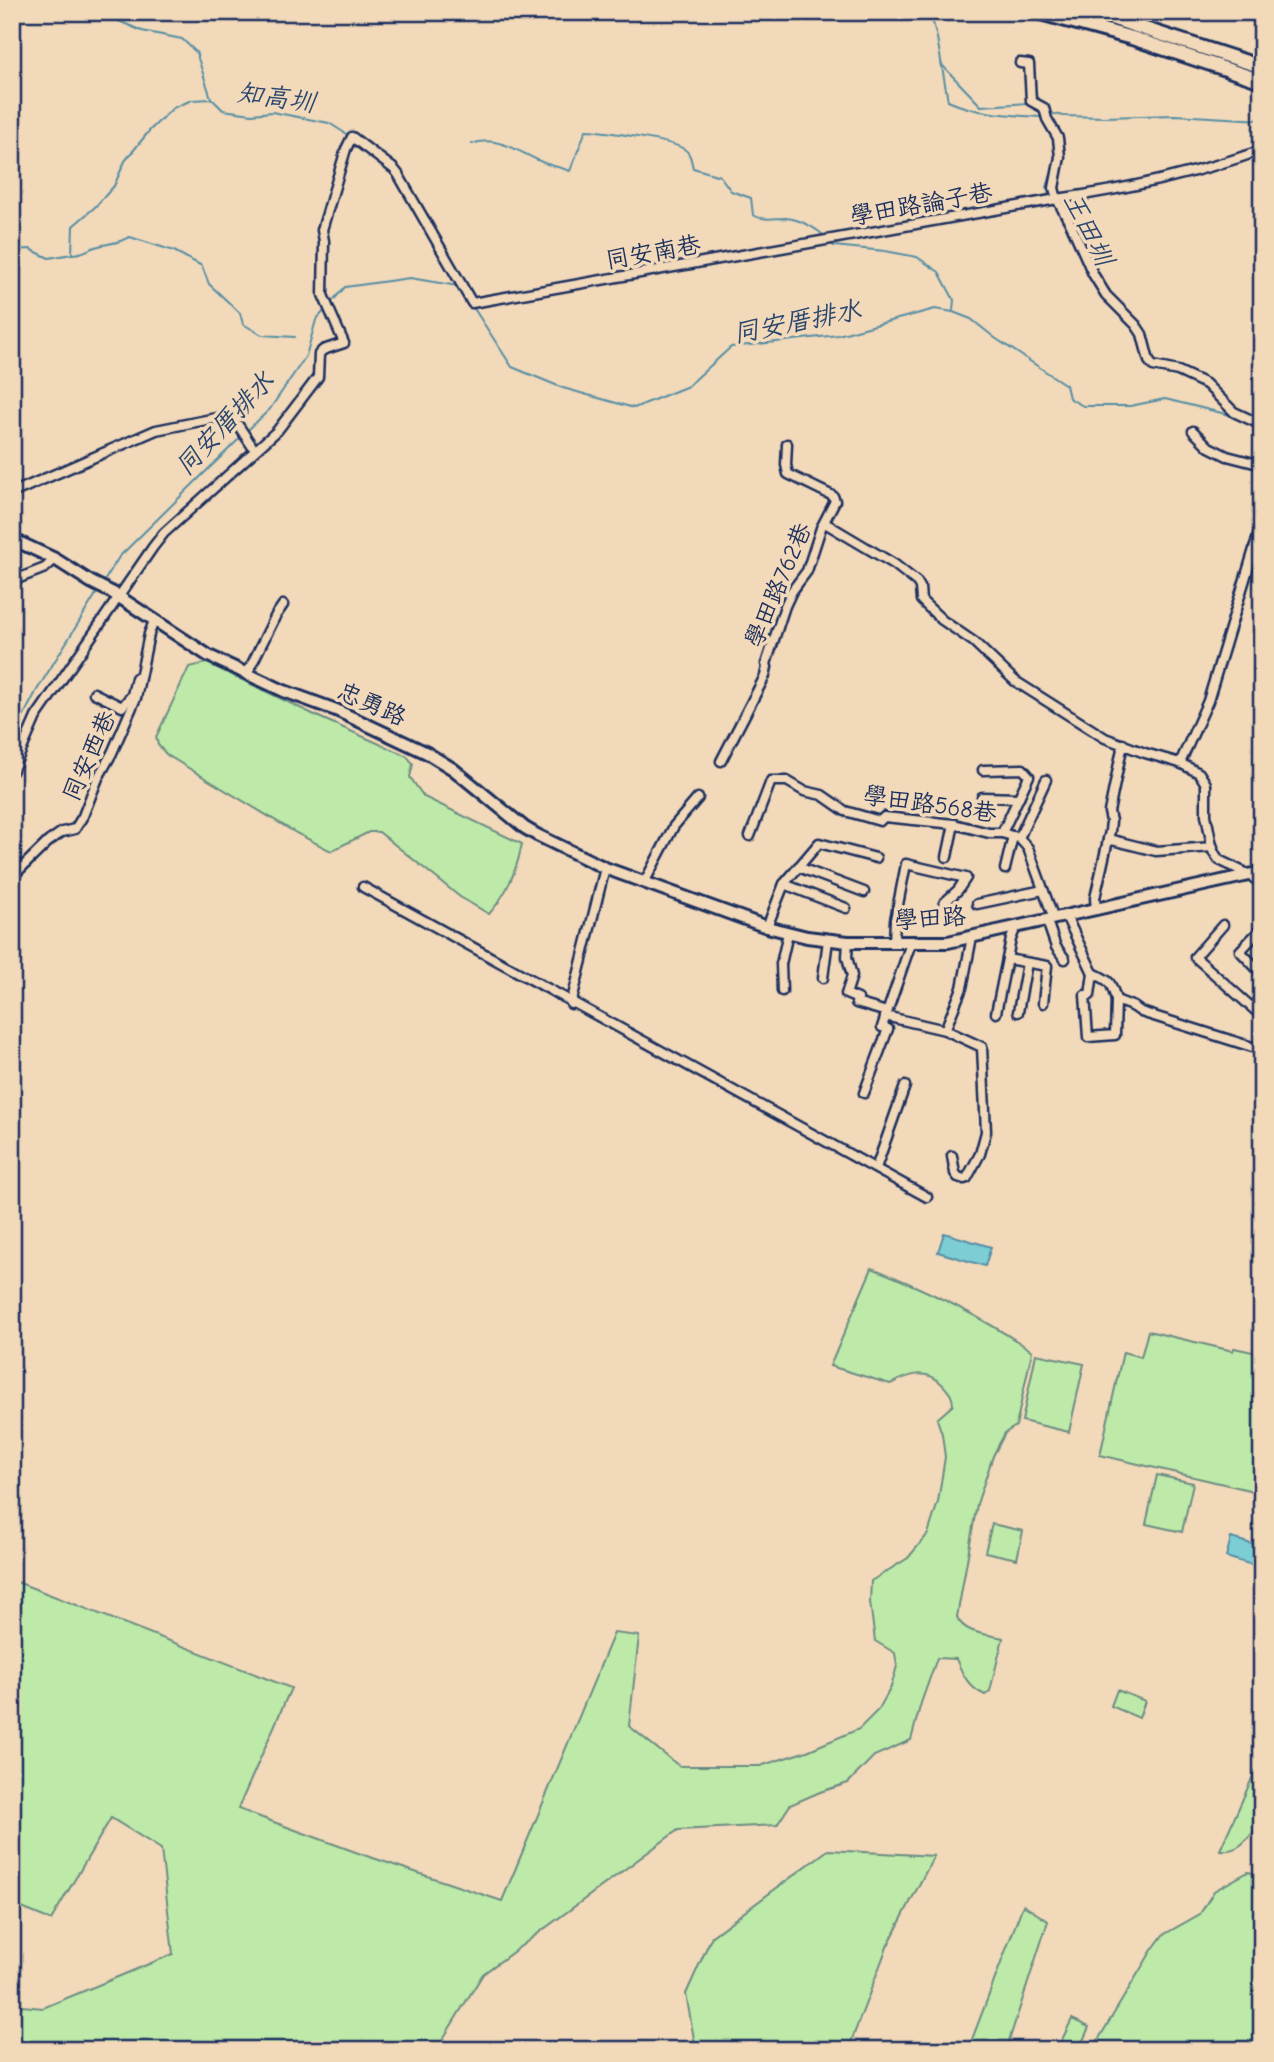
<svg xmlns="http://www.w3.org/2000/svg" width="1274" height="2062" font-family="'Comic Neue','LXGW WenKai TC',sans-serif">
	<rect width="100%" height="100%" fill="#f2d9b9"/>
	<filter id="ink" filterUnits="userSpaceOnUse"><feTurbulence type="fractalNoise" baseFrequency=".0143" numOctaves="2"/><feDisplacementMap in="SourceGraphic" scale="14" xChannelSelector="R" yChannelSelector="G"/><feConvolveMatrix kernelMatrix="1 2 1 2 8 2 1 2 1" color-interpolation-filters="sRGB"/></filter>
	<g filter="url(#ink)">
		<!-- green -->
		<g fill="#bdeaa8" stroke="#6c8c83" stroke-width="2">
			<path d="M207,663l114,55 86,38 6,8 -3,13 14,20 98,47c-5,26 -15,50 -33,70l-29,-17 -81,-65h-10l-38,19 -35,-18 -129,-78 -9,-10 -2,-8 33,-70z"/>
			<path d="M872,1268c56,22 110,49 160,83l-16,75 -11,7 -12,23 -16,48 -20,113c7,17 30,17 46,21l-13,53 -5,4c-17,-8 -22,-20 -29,-36l-19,-1 -16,45 -10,37 -37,16 -26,27 -28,9 -30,13 -13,20 -99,5 -195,144 -42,68 -18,8h-411v-45l31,3 130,-54 -12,-105 -50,-31 -60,102 -39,-16v-324l279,108 -53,121 123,45 141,47 112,-268 25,3 -10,90 50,40h81l47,-15 52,-22 20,-20 12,-22 6,-21 -2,-13 -20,-12 -5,-39 1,-21 37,-23 20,-24 10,-32 7,-45 -3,-23 -5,-15 16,-14c0,-9 -4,-13 -10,-20 -17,-18 -34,-10 -53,-1l-60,-18z"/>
			<path d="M1148,1331l85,20 1,-3 28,6v139l-162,-38 23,-103 18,5z"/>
			<path d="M1036,1354l48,10 -15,68 -47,-11z"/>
			<path d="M1157,1475l36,8 -11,49 -36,-8z"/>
			<path d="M992,1524l31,7 -6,28 -32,-7z"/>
			<path d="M1117,1690l28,11 -6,17 -28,-12z"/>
			<path d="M1262,1756v66c-13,14 -21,31 -42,28z"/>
			<path d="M828,1850l106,6 -47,91 -39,103h-152l-10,-56 26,-58z"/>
			<path d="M1248,1872l14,3v175h-170l60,-100 11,-15 37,-21 14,-23z"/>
			<path d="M1023,1905l25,16 -42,129h-38z"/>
			<path d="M1072,2019l17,8 -10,23h-22z"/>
		</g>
		<!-- water -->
		<g fill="#7dced4" stroke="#568ea5" stroke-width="2">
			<path d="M944,1233l47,14 -6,19 -47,-14z"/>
			<path d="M1231,1538l31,9v21l-36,-11z"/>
		</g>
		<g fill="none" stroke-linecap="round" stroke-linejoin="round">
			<!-- stream -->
			<g stroke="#568ea5" stroke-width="2">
				<path d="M86,12l19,3 37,16 40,8 14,13 15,46"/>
				<path d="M909,12l22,3 6,23 11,63c29,13 61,14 92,16l4,4"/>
				<path d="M941,64l40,42 49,-3"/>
				<path d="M1050,113l14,3 41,1 70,-2 87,5"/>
				<path d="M1050,132l4,11"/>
				<path d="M472,144c25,-10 50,10 72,19 9,3 18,5 26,8l16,-41c17,1 87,11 98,19 7,4 7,12 9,19l27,8 11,15 20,7 2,17c10,6 22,3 33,3 13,1 31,10 40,20"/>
				<path d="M1049,196l-2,-9 8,-25"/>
				<path d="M830,242l4,4 51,5 32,6 22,15 15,28 -1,10"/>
				<path d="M12,250l18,-1 19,9 23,-4 1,-28 22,-19 19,-21 11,-25 25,-31 23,-22 19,-8 20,-1 11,11 29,4 20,-2 57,11 19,12"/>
				<path d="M72,254c11,0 14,-4 23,-7 14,-4 22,-3 35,-10l44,14 28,15 7,18 31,29 3,11 19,11 33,2"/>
				<path d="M1103,297l25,25"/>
				<path d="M329,305l16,-18 65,-9 48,8"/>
				<path d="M473,307l39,60 51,21 71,20 54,-22 43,-39 107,-12 97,-26 18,3 18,7 24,19 71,47 3,13 14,8h47l35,-7 65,16 32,16"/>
				<path d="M1174,374l11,5"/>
				<path d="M247,431l23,-22 36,-53 10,-36 10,-11"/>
				<path d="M103,583l16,-26 124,-122"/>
				<path d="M12,738l25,-48 61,-99"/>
			</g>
			<defs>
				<g id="minor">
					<path d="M1020,63l9,1 2,37 13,7 3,11 11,19 2,19 -6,31 3,11 15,28 21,47 13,21 30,30 6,9 7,27 4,5 25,5 28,13 28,28 28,13"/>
					<path d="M1193,431l16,16 18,9 35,9"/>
					<path d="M12,493l144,-63 70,-14 8,3 18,27"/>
					<path d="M825,523l69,41 23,18 3,5 1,13 5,5 16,15 32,22 41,39 90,57 40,15 35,10 19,10 7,11v31l7,36 6,9 29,14 14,10"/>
					<path d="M12,581l33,-13 10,-9"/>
					<path d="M247,674l29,-59 7,-10"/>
					<path d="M94,693l28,14 10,-12 4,-17"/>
					<path d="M721,761l44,-85 2,-9 -1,-3 19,-58 7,-15 15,-20 14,-43 14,-27 -2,-5 -45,-22 -2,-9 1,-21"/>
					<path d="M1180,763l28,-62 54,-178"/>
					<path d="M983,770l40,-1 6,7 -27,57"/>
					<path d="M12,772l24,-55 117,-170 11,-14 113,-102 41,-54 1,-23 4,-4 21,-7 -21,-48 1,-54 -2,-11 24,-81 6,-12 42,32 4,5 74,129 585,-104c70,-10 138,-25 205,-49"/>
					<path d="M982,797l37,1"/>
					<path d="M750,836l21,-55h16l17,10 18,4 23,16 35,10 4,-4 70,7 35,9h13l17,5 9,10 26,71"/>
					<path d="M1019,838l27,-58"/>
					<path d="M1108,839l48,12 57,-4"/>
					<path d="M947,857l7,-33"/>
					<path d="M798,867l66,25"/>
					<path d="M1005,869l8,-33"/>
					<path d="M12,877l37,-36 13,-9 13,-3 8,-13 15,-38 14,-25 24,-55 13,-64 5,-13"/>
					<path d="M644,883l30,-57 24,-28"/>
					<path d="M784,884l62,24"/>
					<path d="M363,887l564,310"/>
					<path d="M977,904l66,-14"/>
					<path d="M1096,910l-1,-12 15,-67 1,-10 -2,-9 14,-68"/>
					<path d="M1066,916l27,57 -3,22h-5l3,42 27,-2 1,-35"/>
					<path d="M1047,921l9,26 9,12"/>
					<path d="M1223,925l-28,32 62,55 5,-7"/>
					<path d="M767,927l17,-43 35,-41 57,15"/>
					<path d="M1262,928l-22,23 22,23"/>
					<path d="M848,942l-1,15 5,19 -6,18 12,5 -2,4 31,9"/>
					<path d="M894,942l1,-22 11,-56 60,14 -8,12 -14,13"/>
					<path d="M1007,959l40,7 -4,37"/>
					<path d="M1093,973c17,8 18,8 23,27l18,7 7,5 121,38"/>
					<path d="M823,978l5,-38"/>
					<path d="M782,991l-1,-27 7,-31"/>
					<path d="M571,1004l34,-136"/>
					<path d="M1018,1012l9,-49"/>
					<path d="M996,1013l15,-74 5,-12"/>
					<path d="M885,1016l60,14 37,17 4,85 -6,22 -13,24 -3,1 -6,-2 -3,-4 -3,-17"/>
					<path d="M945,1030l17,-42 10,-51"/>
					<path d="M864,1093l24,-64 -6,-2 29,-84"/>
					<path d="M876,1168l29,-82"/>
				</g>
				<path id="major" d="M12,539l43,20 36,23 22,11 96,63 75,35 52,19 91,43 26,16 72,59 12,7 68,33 162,59 40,10 41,5h100l314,-70"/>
				<g id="highway">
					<path d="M1037,12l95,26 130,43"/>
					<path d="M1093,12l169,55"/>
				</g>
			</defs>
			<!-- minor casing -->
			<use href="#minor" stroke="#1b2f5e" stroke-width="13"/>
			<!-- major casing -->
			<use href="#major" stroke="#1b2f5e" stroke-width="16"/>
			<!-- highway casing -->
			<use href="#highway" stroke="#1b2f5e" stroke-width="18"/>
			<!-- minor -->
			<use href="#minor" stroke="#f2d9b9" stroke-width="8"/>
			<!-- major -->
			<use href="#major" stroke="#f2d9b9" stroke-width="10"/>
			<!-- highway -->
			<use href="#highway" stroke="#f2d9b9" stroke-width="12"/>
		</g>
	</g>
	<g text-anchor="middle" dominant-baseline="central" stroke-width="7" stroke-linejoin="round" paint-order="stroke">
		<!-- street labels -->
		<g font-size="24" fill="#1b2f5e" stroke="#f2d9b9">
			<text transform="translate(921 204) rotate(-10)">學田路論子巷</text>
			<text transform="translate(653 252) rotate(-10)">同安南巷</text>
			<text transform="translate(778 585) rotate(-67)">學田路762巷</text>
			<text transform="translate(372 704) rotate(24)">忠勇路</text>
			<text transform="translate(89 756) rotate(-66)">同安西巷</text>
			<text transform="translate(930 804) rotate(8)">學田路568巷</text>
			<text transform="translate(930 918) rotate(-4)">學田路</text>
		</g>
		<!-- water labels -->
		<g font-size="26" font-style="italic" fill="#2a4770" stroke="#f2d9b9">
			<text transform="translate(276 98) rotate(8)">知高圳</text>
			<text transform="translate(1088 229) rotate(63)">王田圳</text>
			<text transform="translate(797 322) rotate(-11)">同安厝排水</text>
			<text transform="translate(225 424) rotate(-47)">同安厝排水</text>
		</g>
	</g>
	<!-- margin -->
	<rect width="1274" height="2062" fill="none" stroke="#f2d9b9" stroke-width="42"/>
	<rect x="21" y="21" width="1232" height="2020" fill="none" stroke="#1b2f5e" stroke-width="2.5" filter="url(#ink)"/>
</svg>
